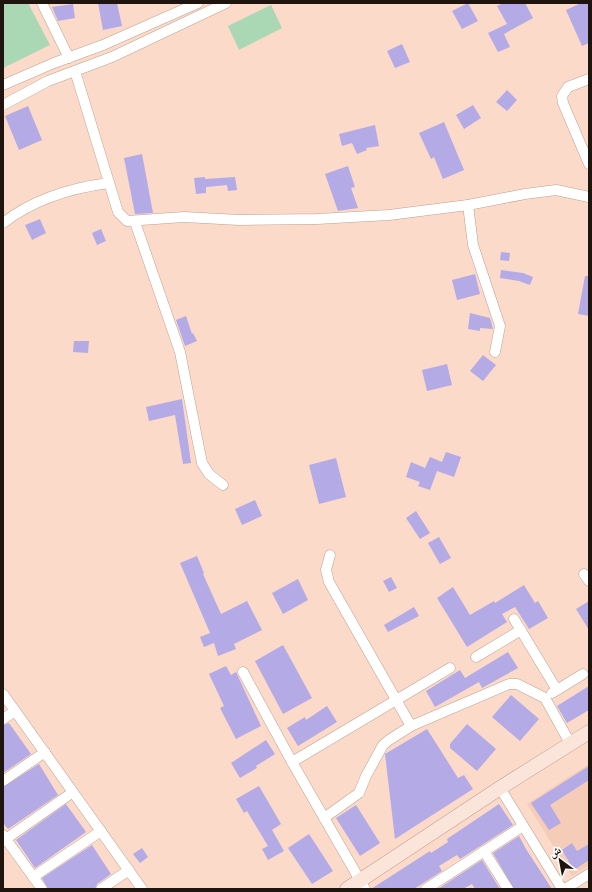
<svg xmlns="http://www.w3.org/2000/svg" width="592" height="892" font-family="'Alegreya Sans','Noto Naskh Arabic',sans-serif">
	<rect width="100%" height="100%" fill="#fbdac9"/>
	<!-- built -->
	<path fill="#f4ccb8" d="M589,764v102l-17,10 -45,-72z"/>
	<!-- green -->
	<g fill="#aad7b4">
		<path d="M3,3h25l22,42 -47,23z"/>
		<path d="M271,5l11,23 -43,22 -11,-24z"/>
	</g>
	<!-- building -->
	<g fill="#b4aae6">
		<path d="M98,3h19l5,23 -19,4z"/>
		<path d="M468,3l10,18 -16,8 -10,-18z"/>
		<path d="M503,3h22l8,15 -29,16 6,13 -12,5 -10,-19 19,-9 -10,-18z"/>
		<path d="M581,3h8v40l-7,3 -16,-36z"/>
		<path d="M73,4l2,14 -17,3 -6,-14z"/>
		<path d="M402,44l8,18 -15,6 -8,-17z"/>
		<path d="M507,90l10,10 -10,11 -11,-9z"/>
		<path d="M473,105l8,13 -17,11 -8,-14z"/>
		<path d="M28,106l14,34 -23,10 -14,-34z"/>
		<path d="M444,122l20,48 -21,9 -9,-22 -3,2 -12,-26z"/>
		<path d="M375,125l4,21 -13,2 1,2 -10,4 -5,-11 -10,3 -3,-12z"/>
		<path d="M142,154l11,59 -18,1 -11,-56z"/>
		<path d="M348,166l7,21 -4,1 7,20 -20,3 -13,-37z"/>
		<path d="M205,177v2l30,-2 2,13 -9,1 -1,-6 -21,2v6l-10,1 -2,-16z"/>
		<path d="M40,219l6,14 -14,7 -7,-15z"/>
		<path d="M101,229l5,12 -9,4 -5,-12z"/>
		<path d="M501,252l9,1 -1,8 -9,-1z"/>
		<path d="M501,270l22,3 10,4 -3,8 -11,-4 -19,-3z"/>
		<path d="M475,274l5,20 -23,6 -5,-20z"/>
		<path d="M585,276h4v40l-11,-2z"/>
		<path d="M470,313l20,5 3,11 -13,-1v3l-12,-2z"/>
		<path d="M186,316l6,18 1,-1 4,8 -12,5 -9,-26z"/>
		<path d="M74,341h15l-1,12 -15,-1z"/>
		<path d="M483,355l13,10 -13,16 -13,-10z"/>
		<path d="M447,364l5,21 -25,6 -5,-21z"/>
		<path d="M182,399l9,64 -8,1 -8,-49 -26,6 -3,-14z"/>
		<path d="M446,452l15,5 -7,20 -17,-6 -7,19 -12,-4 2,-4 -14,-5 5,-15 14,6 5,-11 12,5z"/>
		<path d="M336,458l10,39 -27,7 -10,-39z"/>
		<path d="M255,500l7,16 -20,9 -7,-16z"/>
		<path d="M416,511l14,22 -10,6 -14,-21z"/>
		<path d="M439,537l12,21 -11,6 -12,-21z"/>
		<path d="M197,556l7,17 -1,1 18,40 26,-13 15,29 -28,14 2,5 -18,7 -4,-13 -10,4 -4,-10 10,-4 -30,-70z"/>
		<path d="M391,577l6,11 -8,4 -6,-11z"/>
		<path d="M298,579l10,21 -25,14 -11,-21z"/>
		<path d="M524,585l11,18 3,-2 10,17 -19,11 -14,-22 -13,7 5,8 -40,25 -30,-49 16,-11 17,28 24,-14 1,2z"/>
		<path d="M589,601v29l-13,-21z"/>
		<path d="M414,607l5,9 -31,16 -4,-7z"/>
		<path d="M283,645l29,53 -29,16 -28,-53z"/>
		<path d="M508,652l10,16 -36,20 -3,-6 -44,25 -9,-16 34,-21 5,8z"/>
		<path d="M226,666l5,9 5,-3 25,54 -25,13 -16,-31 4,-2 -15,-32z"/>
		<path d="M589,686v24l-22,13 -10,-17z"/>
		<path d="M511,695l28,24 -19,22 -28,-24z"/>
		<path d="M327,706l10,16 -39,24 -11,-18 18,-11 1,3z"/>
		<path d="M9,723l22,31 -28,19v-48z"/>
		<path d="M467,724l29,25 -19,22 -27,-23v-4z"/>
		<path d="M427,729l31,49 6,-3 9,14 -78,50 -10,-85z"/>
		<path d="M266,740l9,14 -19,12 1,2 -17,10 -9,-15z"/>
		<path d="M39,764l19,31 -50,34 -5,-6v-36z"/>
		<path d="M589,766v14l-39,25 11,18 -12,7 -18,-27z"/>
		<path d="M259,786l22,38 -9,6 12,21 -16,9 -6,-11 6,-3 -21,-35 -3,2 -8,-14z"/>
		<path d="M66,804l20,28 -51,36 -19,-28z"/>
		<path d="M499,804l14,21 -53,34 -3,-4 -18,11 3,5 -28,18h-43l59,-38 1,2 17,-11 -1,-3z"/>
		<path d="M356,805l24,38 -20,13 -24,-38z"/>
		<path d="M309,834l24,37 -21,13 -24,-36z"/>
		<path d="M519,836l7,13 26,40h-38l-21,-36z"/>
		<path d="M572,843l5,8 12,-7v16l-15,10 -12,-20z"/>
		<path d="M92,845l19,29 -14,10 -2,5h-47l-6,-11z"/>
		<path d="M142,848l6,9 -8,6 -7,-9z"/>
		<path d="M482,860l18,29h-25l-3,-5 -9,5h-25z"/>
	</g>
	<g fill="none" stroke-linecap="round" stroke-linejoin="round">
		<defs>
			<g id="minor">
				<path d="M42,3l27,55"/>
				<path d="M75,71l43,141 9,9 57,-4 55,3 78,-1 72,-4 79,-10 57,-11 31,-4 33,7"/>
				<path d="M589,79l-21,8 -6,9 1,7 26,61"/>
				<path d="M3,85l51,-22 49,-18 95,-42"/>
				<path d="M3,105l45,-24 64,-24 114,-54"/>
				<path d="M468,205l5,40 27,81 -5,26"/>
				<path d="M135,222l45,130 22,111 7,11 14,11"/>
				<path d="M3,223c31,-24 67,-35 106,-40"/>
				<path d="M330,555l-4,15 3,12 82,144"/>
				<path d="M584,574l5,7"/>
				<path d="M514,619l43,71"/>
				<path d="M476,657l45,-27"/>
				<path d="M243,672l49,90 73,127"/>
				<path d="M552,693l31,-19"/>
				<path d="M3,694l139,195"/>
				<path d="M3,719l12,-8"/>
				<path d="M292,762l158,-94"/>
				<path d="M3,781l42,-29"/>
				<path d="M500,788l62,101"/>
				<path d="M324,818l35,-25 7,-17 17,-31 6,-5 22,-14 98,-42h8l28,14 25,45"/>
				<path d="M3,835l39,54"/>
				<path d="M3,841l70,-49"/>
				<path d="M484,851l24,38"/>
				<path d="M33,877l68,-46"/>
				<path d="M101,889l28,-19"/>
				<path d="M426,889l97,-63"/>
				<path d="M565,889l24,-15"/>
			</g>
			<path id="secondary" d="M347,889l153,-101 89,-56"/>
		</defs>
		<!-- minor casing -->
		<use href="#minor" stroke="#bfa090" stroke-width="11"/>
		<!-- secondary casing -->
		<use href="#secondary" stroke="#bfa090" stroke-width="15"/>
		<!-- minor -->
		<use href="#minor" stroke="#fff" stroke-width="10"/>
		<!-- secondary -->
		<use href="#secondary" stroke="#fbe5db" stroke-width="14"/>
	</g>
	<!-- border -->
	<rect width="592" height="892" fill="none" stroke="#1f140e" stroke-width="8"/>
	<!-- north arrow -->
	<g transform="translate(560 860) rotate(328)" stroke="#ffffff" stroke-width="3" paint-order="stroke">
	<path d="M0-3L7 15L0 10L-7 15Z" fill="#1f140e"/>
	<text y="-6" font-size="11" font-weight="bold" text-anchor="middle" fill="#1f140e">ش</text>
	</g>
</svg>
